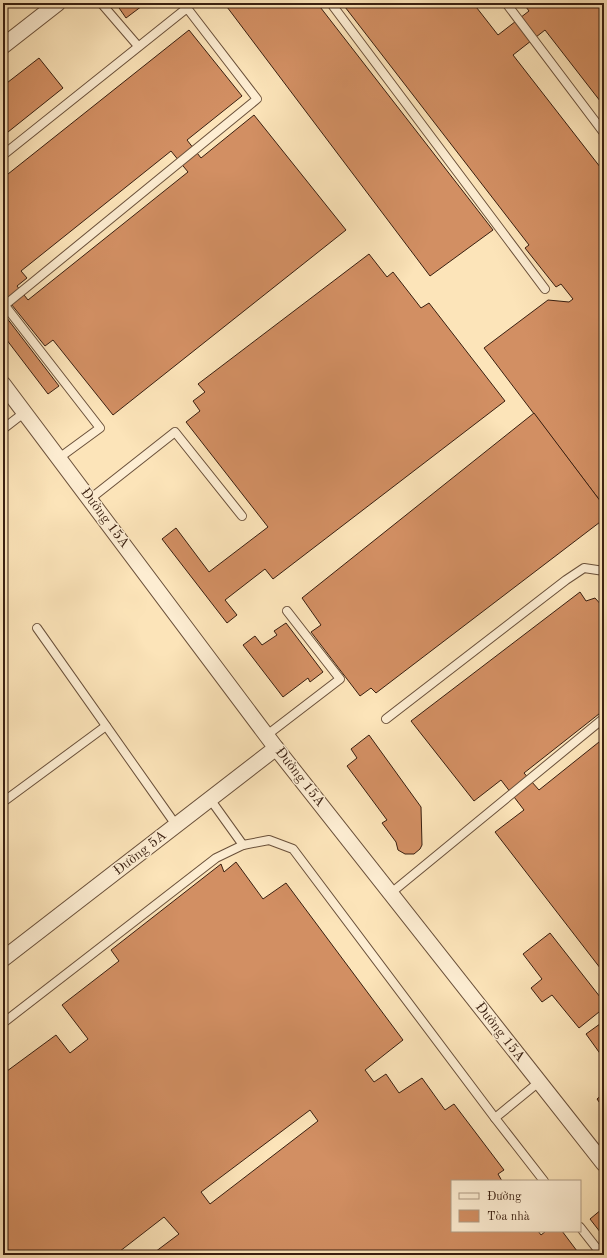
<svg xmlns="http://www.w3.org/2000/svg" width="607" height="1258" font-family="'Old Standard TT',serif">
	<rect width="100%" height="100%" fill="#fce4b9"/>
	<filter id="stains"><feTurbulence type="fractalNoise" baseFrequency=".005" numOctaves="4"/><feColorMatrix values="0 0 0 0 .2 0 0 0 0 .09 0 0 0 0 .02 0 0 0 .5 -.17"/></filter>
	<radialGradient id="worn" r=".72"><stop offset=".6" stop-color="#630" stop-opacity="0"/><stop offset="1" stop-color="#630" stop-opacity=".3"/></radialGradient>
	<!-- building -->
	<g fill="#d28f63" stroke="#391f10" fill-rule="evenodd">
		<path d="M120,3h26l-20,15 -9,-13z"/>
		<path d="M224,3h93l176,227 -63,46z"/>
		<path d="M350,3h123l25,32 31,-24 -6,-8h81v103l-59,-76 -32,25 91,117v334l-120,-158 64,-48 21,2 4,-3 -12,-15 -5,3 -31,-39 4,-3 -184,-238z"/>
		<path d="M189,30l53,66 -55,44 14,18 53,-43 92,115 -233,185 -60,-75 -8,6 -42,-52v-116zM171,151l17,21 -160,128 -11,-14 10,-8 -6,-7z"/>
		<path d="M39,58l24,30 -60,48v-50z"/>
		<path d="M369,254l18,23 6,-5 28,36 8,-5 76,98 -232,178 -8,-10 -40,31 12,15 -10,8 -65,-84 14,-11 33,44 59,-45 -82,-105 14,-11 -7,-10 12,-9 -7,-8z"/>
		<path d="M3,313l56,73 -11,8 -45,-59z"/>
		<path d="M534,413l70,93v13l-228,174 -5,-5 -11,8 -49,-64 10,-7 -19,-27z"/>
		<path d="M580,592l6,9 9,-3 9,10v102l-80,63 15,17 65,-52v235l-109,-141 29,-22 -23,-30 -27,21 -63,-80z"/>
		<path d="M286,623l37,49 -13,10 -2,-4 -25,19 -40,-52 12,-9 7,9 15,-10 -3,-4z"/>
		<path d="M369,735l52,72 1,38 -2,4 -6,5h-9l-7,-4 -2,-8 -14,-19 5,-3 -40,-54 10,-8 -6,-9z"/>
		<path d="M236,862l27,37 23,-16 117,157 -38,30 9,12 12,-8 13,19 23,-15 23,32 9,-6 50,66 -6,4 4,7h-50v50h86l3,4 5,-4h16l18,24h-429l28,-21 -15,-17 -49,38h-112v-181l53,-39 14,18 18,-14 -26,-34 57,-44 -8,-11 110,-86 3,8zM310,1110l8,11 -108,83 -9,-12z"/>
		<path d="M550,933l54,69v6l-25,20 -27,-33 -10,7 -11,-14 11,-9 -19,-25z"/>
		<path d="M604,1021v38l-18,-25z"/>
		<path d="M604,1093v16l-7,-10z"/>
		<path d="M602,1209l2,3v25l-14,-18z"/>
	</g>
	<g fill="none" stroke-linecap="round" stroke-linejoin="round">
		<defs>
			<g id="service">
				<path d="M101,3l37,43"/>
				<path d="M332,3l1,3 212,283"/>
				<path d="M506,3l98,130"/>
				<path d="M3,155l184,-147 70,91 -252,206"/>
				<path d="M3,303l97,125 -41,30"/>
				<path d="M3,429l22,-17"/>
				<path d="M90,499l85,-67 67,84"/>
				<path d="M37,628l139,197"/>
				<path d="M386,719l180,-139 18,-12 20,3"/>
				<path d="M267,735l73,-56 -53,-68"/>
				<path d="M210,799l33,46"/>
				<path d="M3,802l103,-76"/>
				<path d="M391,893l213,-175"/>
				<path d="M3,1023l213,-165 27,-13 26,-5 24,9 202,269 49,63"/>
				<path d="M495,1118l44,-36"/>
				<path d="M580,1227l22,28"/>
			</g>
			<g id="minor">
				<path d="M3,46l55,-43"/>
				<path d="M3,384l273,364 328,416"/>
				<path d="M3,959l273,-211"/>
			</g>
		</defs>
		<!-- service casing -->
		<use href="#service" stroke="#6a503a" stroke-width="10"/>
		<!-- minor casing -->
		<use href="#minor" stroke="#6a503a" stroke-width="17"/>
		<!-- service -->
		<use href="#service" stroke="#fdedd2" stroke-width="8"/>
		<!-- minor -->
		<use href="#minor" stroke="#fdedd2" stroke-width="15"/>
	</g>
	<g text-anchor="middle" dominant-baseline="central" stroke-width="3" stroke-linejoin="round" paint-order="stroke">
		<!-- street labels -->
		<g font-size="14" fill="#391f10" stroke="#fdedd2">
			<text transform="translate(105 518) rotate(53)">Đường 15A</text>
			<text transform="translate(300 777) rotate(52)">Đường 15A</text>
			<text transform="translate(140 853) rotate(-38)">Đường 5A</text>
			<text transform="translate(500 1032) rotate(52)">Đường 15A</text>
		</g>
	</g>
	<!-- margin -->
	<rect width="607" height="1258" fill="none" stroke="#fce4b9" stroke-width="16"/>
	<rect x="4" y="4" width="599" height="1250" fill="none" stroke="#391f10" stroke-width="2"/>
	<rect x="8" y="8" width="591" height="1242" fill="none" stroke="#391f10"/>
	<!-- legend -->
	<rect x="451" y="1180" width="130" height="52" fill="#fdedd2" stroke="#af9b84"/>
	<rect x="459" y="1193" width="20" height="6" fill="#fdedd2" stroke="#af9b84"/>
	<text x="487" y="1200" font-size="12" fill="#391f10">Đường</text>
	<rect x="459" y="1210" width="20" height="12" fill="#d28f63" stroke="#af9b84"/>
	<text x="487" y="1220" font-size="12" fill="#391f10">Tòa nhà</text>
	<rect width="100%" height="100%" filter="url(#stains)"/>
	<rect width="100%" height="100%" fill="url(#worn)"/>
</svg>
